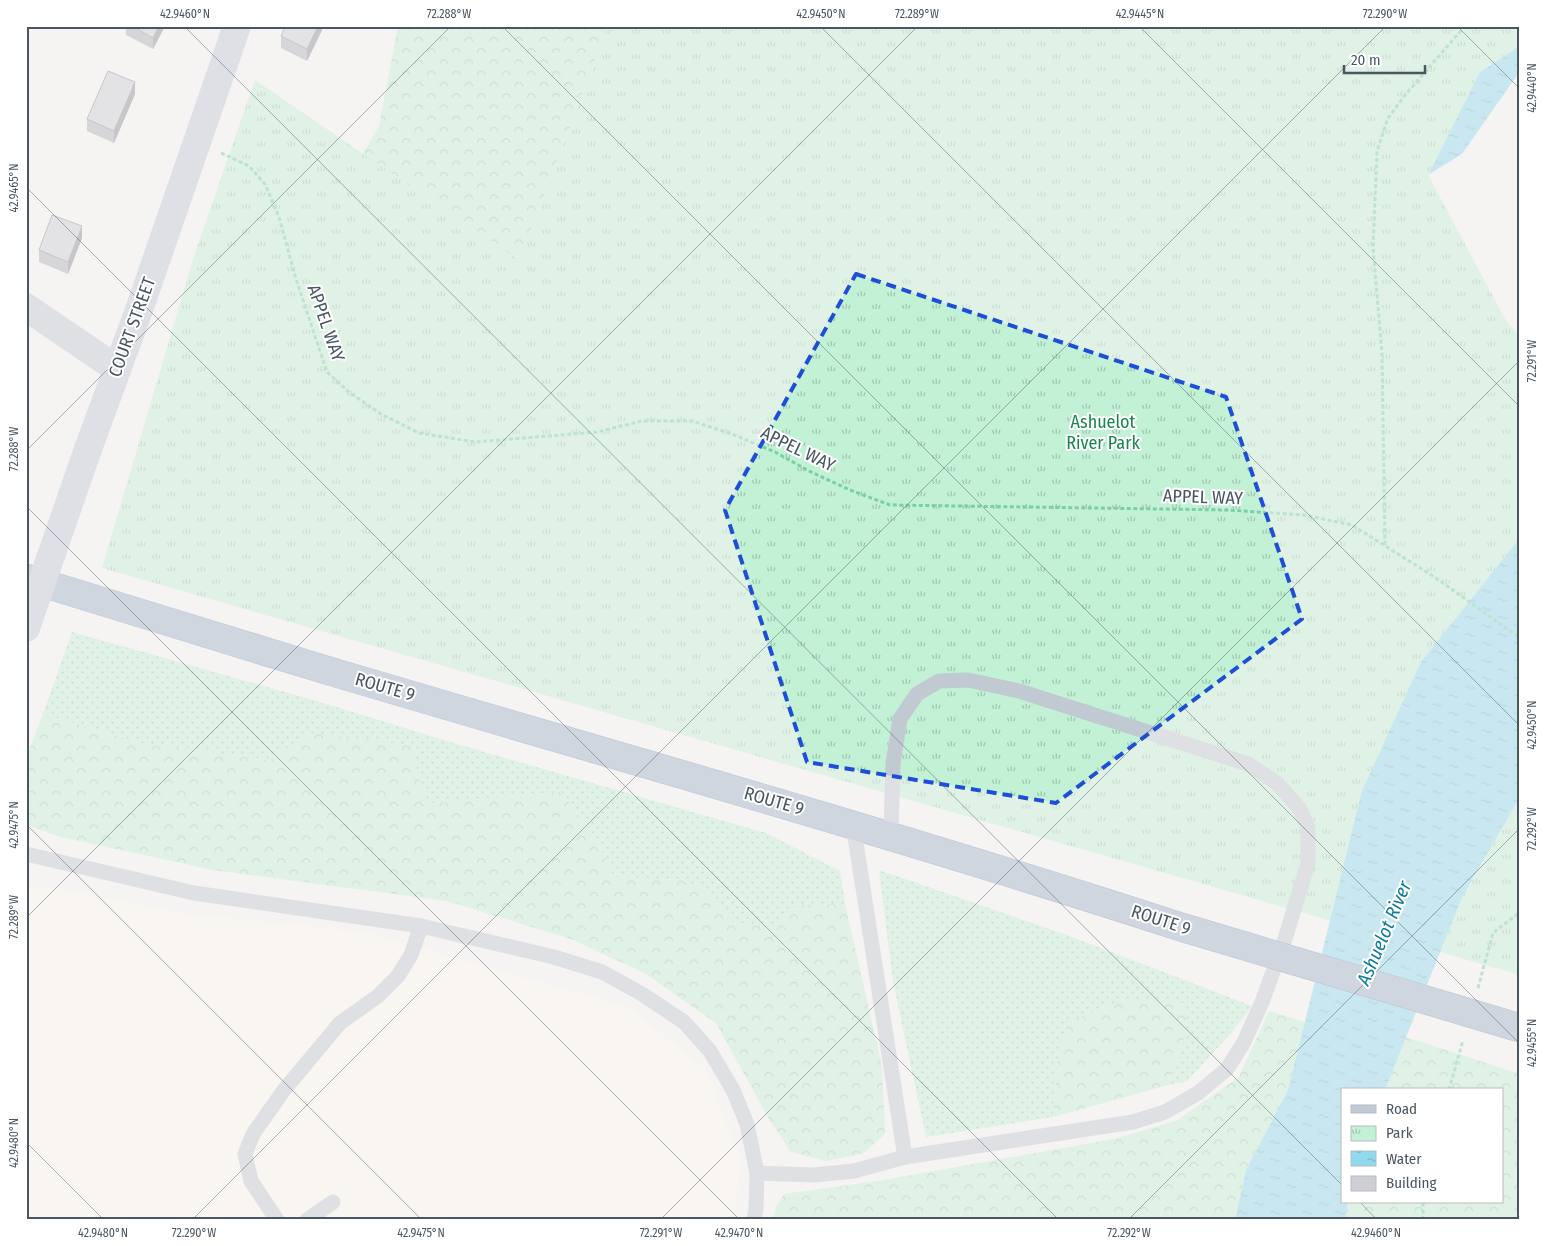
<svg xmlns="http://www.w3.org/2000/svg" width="1546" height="1246" font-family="'Fira Sans Condensed',sans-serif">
	<defs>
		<pattern id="grass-dots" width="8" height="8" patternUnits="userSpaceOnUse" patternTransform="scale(1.25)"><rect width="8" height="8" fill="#c3f1d5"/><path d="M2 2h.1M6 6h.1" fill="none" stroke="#a0c6b0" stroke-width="1.8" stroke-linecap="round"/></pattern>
		<pattern id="forest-crowns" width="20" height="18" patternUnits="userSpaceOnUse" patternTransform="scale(1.25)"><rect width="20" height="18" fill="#c3f1d5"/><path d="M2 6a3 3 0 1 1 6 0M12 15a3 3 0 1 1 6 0" fill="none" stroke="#a0c6b0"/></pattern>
		<pattern id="park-tufts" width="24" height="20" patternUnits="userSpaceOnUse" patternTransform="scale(1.25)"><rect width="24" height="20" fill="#c3f1d5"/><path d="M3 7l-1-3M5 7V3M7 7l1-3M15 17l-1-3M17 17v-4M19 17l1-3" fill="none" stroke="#a0c6b0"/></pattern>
		<pattern id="water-ripples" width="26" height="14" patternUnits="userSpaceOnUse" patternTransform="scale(1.25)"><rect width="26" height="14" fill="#90daee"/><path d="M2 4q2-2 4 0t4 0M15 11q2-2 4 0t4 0" fill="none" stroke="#78b4c4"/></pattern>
	</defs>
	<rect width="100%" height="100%" fill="#f5f3f3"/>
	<!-- commercial -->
	<path fill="#fdf9ef" d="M26,886l28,2 127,25 184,19 263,75 78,62 34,91 -6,60h-708z"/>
	<!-- grass -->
	<g fill="url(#grass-dots)">
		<path d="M72,632l238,67 157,48 299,86 74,38 5,33 -44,1 -27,23 -42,-6 -21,-29 -29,-13 -68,-3 -19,-40 -34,-45 -135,12 -114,-71 -43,27 -124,-16 -102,-30z"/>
		<path d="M879,870l185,64 188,72 -21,27 -44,48 -19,4 15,-41 -124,4 -6,69 -127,20 -33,-155z"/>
	</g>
	<!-- forest -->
	<g fill="url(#forest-crowns)">
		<path d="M398,26h210l-88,235 -157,-107 16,-28z"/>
		<path d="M43,714l102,30 124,16 43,-27 99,12 15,59 135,-12 34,45 19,40 68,3 29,13 21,29 42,6 26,-23 45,-1 37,162 3,68 -21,19 -38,8 -35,-9 -22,-33 -53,-96 -70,-49 -72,-34 -127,-39 -234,-31 -152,-33 -35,-12v-67z"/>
		<path d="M1124,999l63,4 -4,41 -15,41 -115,32 6,-69 13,-27z"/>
		<path d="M1269,1011l36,11 -17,68 -42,80 -11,50h-462l3,-13 8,-13 94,-13 236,-42 62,-18 63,-44z"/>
		<path d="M1406,1037l114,37v146h-174l2,-18h154v-112h-117z"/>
	</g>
	<!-- park -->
	<path fill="url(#park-tufts)" d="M608,26h912v20l-40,26 -52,103 77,144 15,18v638l-1418,-407 92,-312 61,-176 265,181z"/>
	<!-- water -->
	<g fill="url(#water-ripples)">
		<path d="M1520,46v25l-58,83 -34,21 52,-103z"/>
		<path d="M1520,538v259l-58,100 -77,193h-43v112h6l-2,18h-111l11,-50 42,-80 74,-299 59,-129z"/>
	</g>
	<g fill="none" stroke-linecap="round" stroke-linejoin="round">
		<defs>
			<path id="trunk" d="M26,578c97,29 193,60 290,89 289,86 579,167 865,260"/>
		</defs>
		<!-- trunk casing -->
		<use href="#trunk" stroke="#7690ad" stroke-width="29"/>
		<!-- path -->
		<g stroke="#7ad0a6" stroke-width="3" stroke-dasharray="4 2.5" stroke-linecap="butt">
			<path d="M221,153l28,13 16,18 14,33 17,62 31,93 23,21 31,21 38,19 56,9 122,-10 45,-11h50l40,13 43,18 34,19 41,19 40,15 338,5 76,5 48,10 81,51 87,62"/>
			<path d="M1385,545l-3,-191 -9,-107 4,-96 11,-33 18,-24 59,-68"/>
			<path d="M1478,988l15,-55 27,-21"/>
			<path d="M1449,1090l14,-50"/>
			<path d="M1423,1220v-18"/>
		</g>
		<!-- service -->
		<g stroke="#c1cad2" stroke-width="15">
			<path d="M853,824l52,333"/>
			<path d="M26,854l168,39 227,33 -10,29 -13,21 -20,20 -38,27 -56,67 -31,44 -8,20 6,27 26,39"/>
			<path d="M421,926l133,31 48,15 40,22 42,28 26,29 23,39 14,34 10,49 -1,35 -2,12"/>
			<path d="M757,1173l57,2 40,-4 51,-14 228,-35 32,-10 33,-19 29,-24 17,-27 18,-40 23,-63 23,-76v-35l-8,-19 -23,-26 -29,-19 -229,-73 -51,-11 -29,1 -22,13 -17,25 -7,44 -2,72"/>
			<path d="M307,1220l26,-18"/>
		</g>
		<!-- minor -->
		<path stroke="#c1cad2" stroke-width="28" d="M26,307l91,62"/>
		<!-- secondary -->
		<path stroke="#c1cbd6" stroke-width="28" d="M88,449l51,-139 98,-284"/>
		<!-- trunk -->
		<use href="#trunk" stroke="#9fb4c9" stroke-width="28"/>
		<defs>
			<path id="trunk-bridge" d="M1181,927l339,101"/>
		</defs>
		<!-- trunk-bridge casing -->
		<use href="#trunk-bridge" stroke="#7690ad" stroke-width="29" stroke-linecap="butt"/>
		<!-- secondary-bridge -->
		<path stroke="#c1cbd6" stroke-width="28" d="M26,628l62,-179"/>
		<!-- trunk-bridge -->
		<use href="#trunk-bridge" stroke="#9fb4c9" stroke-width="28"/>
	</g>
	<!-- wall -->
	<g fill="#b0b2b7">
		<path d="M126,26h39l-12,23 -27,-14z"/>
		<path d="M322,26v4l-15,31 -26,-13v-12z"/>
		<path d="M135,94l-21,49 -27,-12v-12z"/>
		<path d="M82,238l-14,36 -29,-12v-12z"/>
	</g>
	<!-- shaded-wall -->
	<g fill="#909195">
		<path d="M159,26h6l-12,23v-11z"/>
		<path d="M318,26h4v4l-15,31v-12z"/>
		<path d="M135,82v12l-21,49v-12z"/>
		<path d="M82,226v12l-14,36v-12z"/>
	</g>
	<!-- building -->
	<g fill="#cdcfd5" stroke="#909195">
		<path d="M132,26h27l-6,12z"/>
		<path d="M285,26h33l-11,23 -26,-13z"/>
		<path d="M108,71l27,11 -21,49 -27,-12z"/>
		<path d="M52,215l30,11 -14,36 -29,-12z"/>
	</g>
	<!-- marked area -->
	<path d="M0 0H1546V1246H0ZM856,274l370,123 76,222 -246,184 -249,-41 -82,-252z" fill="#f5f3f3" fill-opacity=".55" fill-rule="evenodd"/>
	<path fill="none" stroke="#1d4ed8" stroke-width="4" stroke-dasharray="10 6" stroke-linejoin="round" d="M856,274l370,123 76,222 -246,184 -249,-41 -82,-252z"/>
	<!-- ticks -->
	<path fill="none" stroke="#4a5661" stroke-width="1" stroke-opacity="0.45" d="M184,26l1158,1159M502,26l1018,1018M820,26l700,700M1139,26l381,381M1457,26l63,63M26,187l1033,1033M26,451l425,-425M26,506l714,714M26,824l396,396M26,918l892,-892M26,1142l78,78M1360,1202l17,18M192,1220l1194,-1194M660,1220l860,-860M1128,1220l392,-392"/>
	<g text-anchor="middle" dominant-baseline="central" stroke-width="4" stroke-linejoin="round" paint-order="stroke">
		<!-- street labels -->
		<g font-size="18" fill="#4a5661" stroke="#fff">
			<text transform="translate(326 323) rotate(71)">APPEL WAY</text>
			<text transform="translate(132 327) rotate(-70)">COURT STREET</text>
			<text transform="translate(798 449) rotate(26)">APPEL WAY</text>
			<text transform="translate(1203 497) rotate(2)">APPEL WAY</text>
			<text transform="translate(385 687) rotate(16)">ROUTE 9</text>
			<text transform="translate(774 801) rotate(16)">ROUTE 9</text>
			<text transform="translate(1161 920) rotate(18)">ROUTE 9</text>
		</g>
		<!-- park labels -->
		<g font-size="18" fill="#17864f" stroke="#fff">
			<text x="1103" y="422">Ashuelot<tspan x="1103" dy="21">River Park</tspan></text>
		</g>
		<!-- water labels -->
		<g font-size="19" font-style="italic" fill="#0c7c9b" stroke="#fff">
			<text transform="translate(1384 933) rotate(-67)">Ashuelot River</text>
		</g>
	</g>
	<!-- border -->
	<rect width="1546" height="1246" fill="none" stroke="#ffffff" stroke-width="55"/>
	<!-- legend -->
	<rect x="1341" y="1088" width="162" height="115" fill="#ffffff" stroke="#b7bbc0"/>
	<rect x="1351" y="1105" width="25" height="8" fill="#c1cbd6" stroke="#b7bbc0"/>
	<text x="1386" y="1114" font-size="15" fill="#4a5661">Road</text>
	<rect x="1351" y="1126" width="25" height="15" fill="url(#park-tufts)" stroke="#b7bbc0"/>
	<text x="1386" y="1138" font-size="15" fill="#4a5661">Park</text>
	<rect x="1351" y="1151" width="25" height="15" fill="url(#water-ripples)" stroke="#b7bbc0"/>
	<text x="1386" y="1164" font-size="15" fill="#4a5661">Water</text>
	<rect x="1351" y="1176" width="25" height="15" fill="#cdcfd5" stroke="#b7bbc0"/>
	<text x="1386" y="1188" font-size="15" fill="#4a5661">Building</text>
	<!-- scale -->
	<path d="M1344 65v8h81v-8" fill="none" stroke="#4a5661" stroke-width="2.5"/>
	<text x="1351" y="65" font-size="15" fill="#4a5661" stroke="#ffffff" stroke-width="4" paint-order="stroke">20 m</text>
	<rect x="28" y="28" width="1490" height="1190" fill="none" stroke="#4a5661" stroke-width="2"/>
	<g font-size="12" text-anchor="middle" fill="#4a5661">
		<text x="185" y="18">42.9460°N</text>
		<text x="449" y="18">72.288°W</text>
		<text x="821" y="18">42.9450°N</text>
		<text x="917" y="18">72.289°W</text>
		<text x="1140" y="18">42.9445°N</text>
		<text x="1385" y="18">72.290°W</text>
		<text transform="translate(1532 88) rotate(-90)" y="4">42.9440°N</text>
		<text transform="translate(14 188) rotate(-90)" y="4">42.9465°N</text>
		<text transform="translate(1532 361) rotate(-90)" y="4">72.291°W</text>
		<text transform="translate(14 449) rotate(-90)" y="4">72.288°W</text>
		<text transform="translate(1532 725) rotate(-90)" y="4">42.9450°N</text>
		<text transform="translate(14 825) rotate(-90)" y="4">42.9475°N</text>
		<text transform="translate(1532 829) rotate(-90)" y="4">72.292°W</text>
		<text transform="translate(14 917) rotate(-90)" y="4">72.289°W</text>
		<text transform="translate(1532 1043) rotate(-90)" y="4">42.9455°N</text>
		<text transform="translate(14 1143) rotate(-90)" y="4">42.9480°N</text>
		<text x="103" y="1237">42.9480°N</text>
		<text x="194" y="1237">72.290°W</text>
		<text x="421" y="1237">42.9475°N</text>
		<text x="661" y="1237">72.291°W</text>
		<text x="739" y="1237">42.9470°N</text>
		<text x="1129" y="1237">72.292°W</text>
		<text x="1376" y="1237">42.9460°N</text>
	</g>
</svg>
